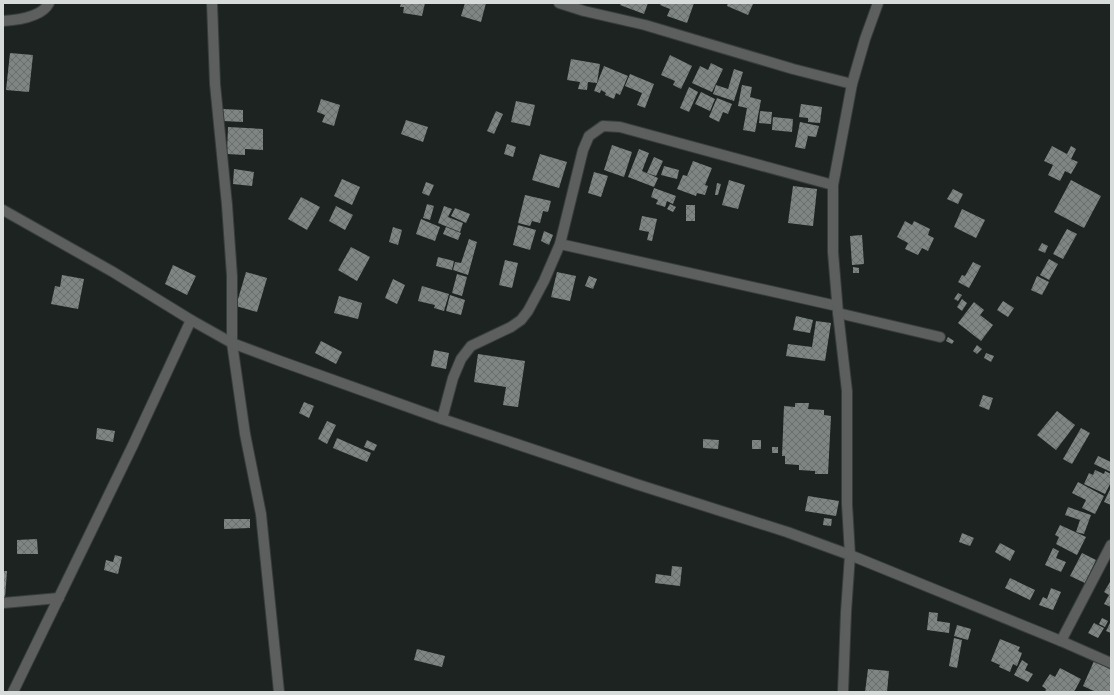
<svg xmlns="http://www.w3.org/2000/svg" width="1114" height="695" font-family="Merriweather,serif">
	<defs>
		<pattern id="building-cross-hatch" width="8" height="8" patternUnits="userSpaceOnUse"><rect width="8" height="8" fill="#7e8583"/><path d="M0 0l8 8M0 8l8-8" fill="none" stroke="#686e6c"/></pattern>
	</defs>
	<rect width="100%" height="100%" fill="#1d2321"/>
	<!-- building -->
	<g fill="url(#building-cross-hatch)">
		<path d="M401,3h24l-3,13 -19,-3 1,-6h-4z"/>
		<path d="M465,3h21l-5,19 -20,-6z"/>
		<path d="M621,3h27l-4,11 -24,-9z"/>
		<path d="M661,3h33l-7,20 -20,-7 3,-7 -10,-4z"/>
		<path d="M728,3h22l3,1 -5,11 -21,-9z"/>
		<path d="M10,53l23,2 -4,37 -23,-2z"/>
		<path d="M670,55l22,11 -11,23 -8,-4 2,-4 -14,-6z"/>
		<path d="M571,59l29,5 -3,19 -9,-1 -1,8 -9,-1 2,-7 -13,-2z"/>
		<path d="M711,63l12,6 -11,23 -20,-9 8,-17 8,4z"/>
		<path d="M604,66l24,10 -8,19 -4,-2 -2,6 -9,-4 1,-2 -5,-3 -1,3 -6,-2z"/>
		<path d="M734,69l9,3 -9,29 -21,-7 3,-9 12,4z"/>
		<path d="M630,74l24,10 -9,24 -8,-3 5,-12 -17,-7z"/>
		<path d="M742,85l10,2 -2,10 11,3 -6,32 -12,-2 4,-22 -9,-2z"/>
		<path d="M689,87l9,5 -9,20 -9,-4z"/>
		<path d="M701,92l14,7 -5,12 -15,-7z"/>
		<path d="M717,98l15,6 -4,10 -5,-2 -4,10 -10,-5z"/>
		<path d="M321,99l19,6 -6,21 -12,-4 3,-7 -8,-3z"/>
		<path d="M516,101l19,4 -5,21 -19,-4z"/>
		<path d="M801,104l21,3 -2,16 -12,-1v-4l-9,-1z"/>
		<path d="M223,109l20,1v12l-20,-1z"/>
		<path d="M496,111l7,3 -9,20 -7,-3z"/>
		<path d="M760,111l12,1 -1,12 -12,-1z"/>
		<path d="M773,117l20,2 -1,13 -20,-2z"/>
		<path d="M406,120l22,7 -5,15 -22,-8z"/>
		<path d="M800,122l19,4 -3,11 -8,-1 -3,13 -10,-2z"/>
		<path d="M228,127l35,2v21l-18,-1v6l-18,-1z"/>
		<path d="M507,144l9,3 -3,10 -9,-3z"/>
		<path d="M612,145l20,7 -8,25 -20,-7z"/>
		<path d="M1052,146l15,8 4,-8 5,3 -5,10 7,3 -7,12 -6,-3 -5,10 -12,-6 5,-10 -9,-4z"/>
		<path d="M639,149l10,4 -7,18 16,7 -4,9 -26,-10z"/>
		<path d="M540,154l27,8 -8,26 -27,-8z"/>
		<path d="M654,157l9,4 -7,15 -9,-3z"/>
		<path d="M693,161l19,7 -7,17 3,1 -3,9 -8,-2 -1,3 -19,-7 6,-14 4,1z"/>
		<path d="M664,166l15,4 -2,9 -16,-4z"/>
		<path d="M234,169l20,3 -2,14 -19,-2z"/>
		<path d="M594,172l14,4 -7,21 -13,-4z"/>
		<path d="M342,179l18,8 -8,18 -18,-9z"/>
		<path d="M729,180l16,5 -7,24 -16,-4z"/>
		<path d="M1071,180l30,16 -17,32 -30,-16z"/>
		<path d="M426,182l8,3 -5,11 -7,-3z"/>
		<path d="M717,183l4,1 -3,11h-3z"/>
		<path d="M793,186l24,3 -4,37 -25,-3z"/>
		<path d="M654,188l22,8 -3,8 -6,-3 -2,6 -9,-3 2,-4 -7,-3z"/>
		<path d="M953,189l10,5 -5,10 -11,-5z"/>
		<path d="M525,195l26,6 -3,11 -5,-1 -3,12 -8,-2 -2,5 -12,-3z"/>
		<path d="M301,197l19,10 -13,23 -19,-11z"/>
		<path d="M427,204l7,2 -4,14 -7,-2z"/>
		<path d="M670,204l6,3 -3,5 -6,-3z"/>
		<rect x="686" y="205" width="9" height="16"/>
		<path d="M336,206l17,9 -8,15 -16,-9z"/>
		<path d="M444,206l8,3 -4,8 15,6 -3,9 -22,-9z"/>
		<path d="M455,208l15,6 -4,9 -15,-7z"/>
		<path d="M962,209l23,11 -9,18 -22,-11z"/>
		<path d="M642,216l15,3 -5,22 -5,-1 2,-8 -10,-2z"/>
		<path d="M421,219l19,8 -5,14 -19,-7z"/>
		<path d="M905,221l7,4 2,-4 16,8 -2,6 6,3 -6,13 -6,-3 -4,7 -13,-6 3,-6 -11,-6z"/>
		<path d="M518,225l18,5 -6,20 -17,-5z"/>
		<path d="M393,227l9,3 -4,15 -9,-3z"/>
		<path d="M446,227l15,6 -3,7 -15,-6z"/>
		<path d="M1067,229l10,5 -14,25 -10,-5z"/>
		<path d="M544,231l9,4 -4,10 -8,-4z"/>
		<path d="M862,235l2,29 -12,1 -2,-29z"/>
		<path d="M469,239l8,3 -9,33 -15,-5 2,-8 6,1z"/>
		<path d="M1042,243l6,3 -3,7 -7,-3z"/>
		<path d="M351,247l19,10 -13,24 -19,-11z"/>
		<path d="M438,257l16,4 -2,9 -16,-4z"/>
		<path d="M1049,259l9,5 -9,16 -9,-5z"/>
		<path d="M505,260l13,3 -6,25 -13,-3z"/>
		<path d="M973,262l8,4 -12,22 -11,-6 4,-7 3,1z"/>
		<path d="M173,265l23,11 -9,19 -22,-11z"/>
		<path d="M853,267l6,1v5h-6z"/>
		<path d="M246,272l21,6 -10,34 -21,-6z"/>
		<path d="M557,272l19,4 -6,25 -19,-4z"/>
		<path d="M457,274l10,3 -5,19 -10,-3z"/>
		<path d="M62,275l22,4 -6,30 -27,-5 4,-18 5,1z"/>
		<path d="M589,276l8,3 -4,10 -8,-3z"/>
		<path d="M1037,276l12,6 -7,13 -11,-5z"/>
		<path d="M393,279l12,6 -8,19 -12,-6z"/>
		<path d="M422,286l27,8 -5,17 -10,-3 1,-3 -17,-4z"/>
		<path d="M958,293l4,2 -4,6 -4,-2z"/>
		<path d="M450,295l15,5 -4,15 -15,-4z"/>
		<path d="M339,296l23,7 -4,16 -24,-6z"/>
		<path d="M962,299l5,4 -5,8 -5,-4z"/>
		<path d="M1003,301l11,7 -6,9 -11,-7z"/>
		<path d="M974,302l10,8 -4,5 13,10 -12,16 -23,-18z"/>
		<path d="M796,316l17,4 -3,13 -17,-3z"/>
		<path d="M816,321l15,2 -6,38 -39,-5 2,-12 24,3z"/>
		<path d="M948,337l6,4 -2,3 -6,-3z"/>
		<path d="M321,341l21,11 -6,12 -21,-11z"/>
		<path d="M977,345l5,4 -5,5 -4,-3z"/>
		<path d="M434,350l15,3 -3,16 -15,-3z"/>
		<path d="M986,353l8,3 -3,6 -7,-4z"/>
		<path d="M478,354l47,7 -7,46 -15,-2 3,-18 -32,-5z"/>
		<path d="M983,395l10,3 -4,12 -10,-4z"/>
		<path d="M304,402l10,4 -5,12 -10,-5z"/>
		<path d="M795,403h14l-1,6 16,1v5l7,1 -3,58h-13v-3l-16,-1v-5l-14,-1v-8h-3l2,-50 11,1z"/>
		<path d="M1057,411l18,14 -19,25 -19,-15z"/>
		<path d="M327,421l9,4 -9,19 -9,-5z"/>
		<path d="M97,428l18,3 -2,11 -17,-3z"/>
		<path d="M1081,428l9,5 -18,31 -9,-5z"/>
		<path d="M337,438l34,15 -4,9 -34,-14z"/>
		<path d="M703,439l16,1 -1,9 -15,-1z"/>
		<path d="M367,440l10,5 -3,6 -10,-4z"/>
		<rect x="752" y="440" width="9" height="9"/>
		<rect x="772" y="447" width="6" height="6"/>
		<path d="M1098,456l13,6v10l-17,-8z"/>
		<path d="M1095,470l9,4 1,-3 6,3v8l-6,12 -21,-10 5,-11 4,2z"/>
		<path d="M1078,482l26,14 -9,18 -13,-6 4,-8 -14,-7z"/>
		<path d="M1111,487v18l-7,-3z"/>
		<path d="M808,496l31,5 -3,15 -31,-5z"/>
		<path d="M1068,507l23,8 -7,19 -8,-2 4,-12 -15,-5z"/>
		<path d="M824,518l8,1 -1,7 -8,-1z"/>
		<path d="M224,519h26v9l-26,1z"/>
		<path d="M1060,525l26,12 -9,18 -21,-11 3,-7 -4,-2z"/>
		<path d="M962,533l12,5 -4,8 -11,-4z"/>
		<path d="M37,539l1,15h-21v-14z"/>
		<path d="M1000,543l15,8 -5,10 -15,-9z"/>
		<path d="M1053,548l6,3 -3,7 10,4 -5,10 -16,-7z"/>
		<path d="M1082,553l14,7 -11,23 -15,-7z"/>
		<path d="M115,555l7,2 -4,17 -14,-4 2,-10 7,2z"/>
		<path d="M672,566l10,1 -2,19 -25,-3 1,-9 15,2z"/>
		<path d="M3,571h4l-2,27h-2z"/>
		<path d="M1010,578l25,12 -5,10 -25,-12z"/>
		<path d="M1110,582l1,1v24l-7,-3 5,-9 -5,-3z"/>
		<path d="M1051,588l10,4 -8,18 -14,-5 4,-8 4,2z"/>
		<path d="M929,612l9,1 -1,8 13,2 -1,10 -22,-3z"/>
		<path d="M1102,618l6,3 -3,6 -6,-3z"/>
		<path d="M1111,621v12l-5,-2z"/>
		<path d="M1094,623l10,5 -6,10 -10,-5z"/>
		<path d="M957,625l14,4 -3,11 -14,-4z"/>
		<path d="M954,638l8,2 -5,28 -8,-2z"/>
		<path d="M1000,639l20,8 -2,4 4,2 -5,13 -4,-2 -3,8 -11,-5 1,-2 -9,-4z"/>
		<path d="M417,649l28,7 -3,11 -28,-7z"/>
		<path d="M1022,660l6,4 -3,6 8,4 -5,8 -14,-7z"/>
		<path d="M1094,661l17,8v23h-15l-13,-6z"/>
		<path d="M1060,668l21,11 -7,13h-29l1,-3 -4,-3 8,-12 5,3z"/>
		<path d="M868,669l21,2 -2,21h-22z"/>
	</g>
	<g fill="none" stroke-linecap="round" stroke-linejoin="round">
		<defs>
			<g id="minor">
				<path d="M212,3l3,81 12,121 5,71v67l13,91 16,80 18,178"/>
				<path d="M559,3l25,8 61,14 148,44 59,15"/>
				<path d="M3,21c15,-1 39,-4 46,-18"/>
				<path d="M3,210l110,62 78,48 41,23 48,18 162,58 194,65 151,48 63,23 211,86 50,22"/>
				<path d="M560,244l277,62"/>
				<path d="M838,313l102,24"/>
				<path d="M442,419l11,-41 8,-19 10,-13 40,-19 10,-7 7,-9 16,-30 16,-37 23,-94 6,-14 14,-10 17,1 213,58"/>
				<path d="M3,603l56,-5"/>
				<path d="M1061,641l50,-96"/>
				<path d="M13,692l120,-247 58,-125"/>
				<path d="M843,692l3,-80 4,-57 -3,-51v-113l-9,-78 -5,-61v-67l19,-101 13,-45 13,-36"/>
			</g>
		</defs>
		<!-- minor casing -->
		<use href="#minor" stroke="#373d3b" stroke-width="12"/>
		<!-- minor -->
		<use href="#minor" stroke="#5c5f5e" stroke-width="10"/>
	</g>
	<!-- border -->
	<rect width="1114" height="695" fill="none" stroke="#d7dbd9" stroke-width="8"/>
</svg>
